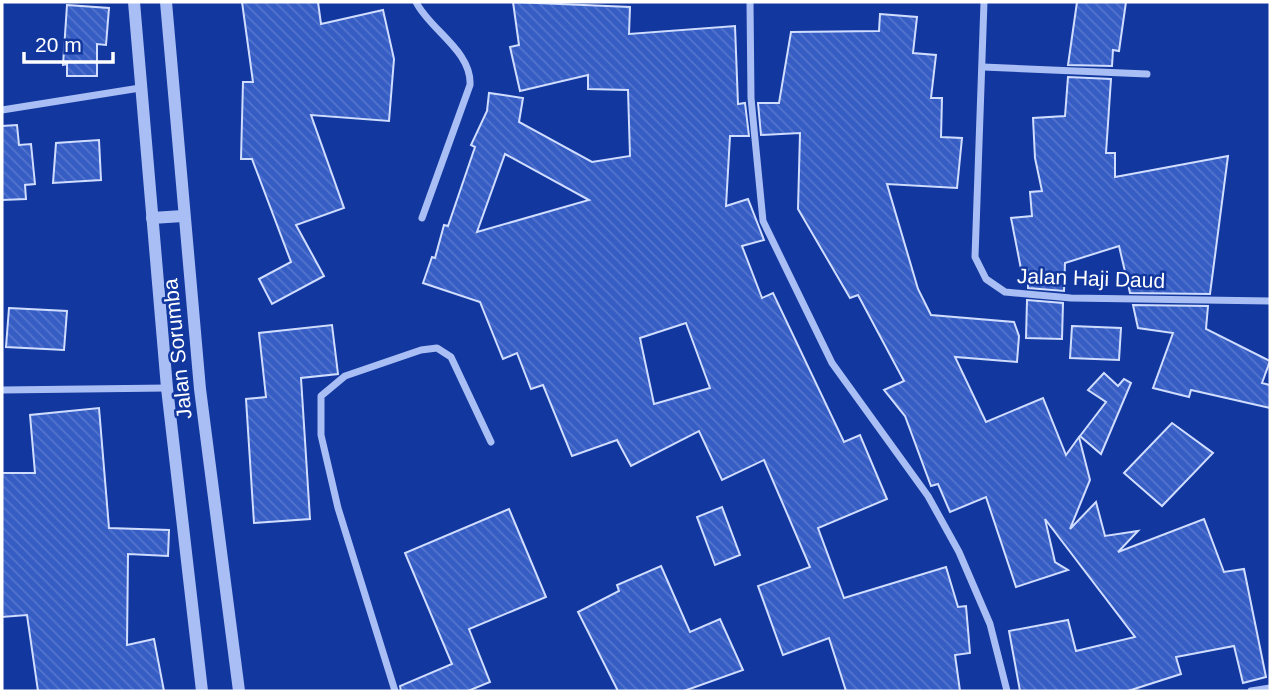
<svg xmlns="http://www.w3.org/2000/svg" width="1272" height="693" font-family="Helvetica,sans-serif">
	<defs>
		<pattern id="building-back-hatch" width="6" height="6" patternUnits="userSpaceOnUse" patternTransform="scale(1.75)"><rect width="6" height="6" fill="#365dc4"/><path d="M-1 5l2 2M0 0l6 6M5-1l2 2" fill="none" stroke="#5475cd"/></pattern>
	</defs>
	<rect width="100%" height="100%" fill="#12379e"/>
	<!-- building -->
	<g fill="url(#building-back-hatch)" stroke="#d0ddfe" stroke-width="2" fill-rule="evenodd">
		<path d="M242,2h76l3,22 62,-14 11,49 -5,62 -78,-6 33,93 -48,17 28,51 -52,28 -13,-25 32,-17 -39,-103h-11l2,-77h10z"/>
		<path d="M513,2l117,5 -1,27 106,-8 3,78 7,-1 4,33h-19l-4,70 22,-7 16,41 -22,6 20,52 11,-5 71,149 16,-7 27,64 -69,29 26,70 102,-31 12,40 8,-1 4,47 -15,2 5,36h-114l-17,-53 -46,17 -25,-69 52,-19 -46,-107 -42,20 -23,-49 -68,35 -14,-26 -45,16 -29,-71 -12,4 -14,-36 -14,6 -23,-57 -57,-19 9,-26 3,1 9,-33 4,1 27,-79 -4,-2 16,-34 2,-18 34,5 -4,24 73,40 38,-6 -2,-66 -40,-1v-14l-68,16 -10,-44 9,-2zM505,154l84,46 -112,32zM686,323l24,65 -56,16 -14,-66z"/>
		<path d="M1077,2h49l-7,49 -6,-1 -1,16 -44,-1z"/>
		<path d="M67,5l42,3 -3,37 -9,-1v32h-30v-12l-4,1z"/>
		<path d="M880,14l37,3 -4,36 23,2 -5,43h11l-1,39 21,1 -5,50 -70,-4 31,105 13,26 83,7 5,14 -2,26 -62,-5 31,65 57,-24 23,57 13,-18 11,43 -20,49 26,-27 9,34 33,-5 -20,21 86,-33 20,53 20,-3 22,108 -23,6 -9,-37 -58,11 5,17 -53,17h-108l-11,-60 59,-11 8,31 59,-14 -90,-118 10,43 13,8 -52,17 -30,-90 -36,15 -12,-28 -7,2 -26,-70 -21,-26 20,-9 -46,-86 -8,3 -52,-89 2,-76 -39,2 -3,-32h21l12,-71 88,-1z"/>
		<path d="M1068,77l43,2 -5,74h9v24l113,-21 -18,138 -80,-1 -11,-47 -54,17 -1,28 -36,-3v-19h-7l-10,-51 21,-2 -2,-24 12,-1 -7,-33 -2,-40 32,-2z"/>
		<path d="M17,125l2,20 12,-1 4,40 -10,1 1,14 -24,1v-74z"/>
		<path d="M99,140l2,40 -48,3 3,-40z"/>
		<path d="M1027,300l36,3 -1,36 -36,-1z"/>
		<path d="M1133,305l75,1 -2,23 64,32 -8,22 8,2v23l-79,-18 -2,7 -36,-9 20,-55 -35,-5z"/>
		<path d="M9,308l58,3 -3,39 -58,-3z"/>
		<path d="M332,325l6,49 -37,4 9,141 -56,4 -8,-124 20,-2 -7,-64z"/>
		<path d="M1072,326l49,2 -2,32 -49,-2z"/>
		<path d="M1104,373l14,13 6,-7 7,4 -30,71 -21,-18 26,-34 -18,-12z"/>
		<path d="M99,408l10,120 60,2 -1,26 -40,-2 -1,91 27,-6 10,52h-126l-11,-76 -25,2v-144h33l-5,-58z"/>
		<path d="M1172,423l41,30 -51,53 -38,-33z"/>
		<path d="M722,507l18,48 -25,10 -18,-48z"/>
		<path d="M509,509l37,88 -77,32 21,53 -22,9h-67l-1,-5 52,-22 -47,-111z"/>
		<path d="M661,566l29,66 30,-13 23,51 -59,21h-66l-40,-79 41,-21 -2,-6z"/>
	</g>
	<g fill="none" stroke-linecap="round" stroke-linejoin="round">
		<!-- minor -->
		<g stroke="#a8bef4" stroke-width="7">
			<path d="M416,2c14,28 56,49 54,83l-48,133"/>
			<path d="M750,2l1,96 12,123 69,142 96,133 31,56 31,72 17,67"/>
			<path d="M984,2l-9,255 11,22 19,13 66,6 199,3"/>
			<path d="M983,67l164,7"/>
			<path d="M2,110l138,-22"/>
			<path d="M2,390l165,-2"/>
			<path d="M395,691l-57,-183 -17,-73v-39l24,-20 76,-26 16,-2 14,9 40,85"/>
			<path d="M1251,691l19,-3"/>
		</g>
		<!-- tertiary -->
		<g stroke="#a8bef4" stroke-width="12">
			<path d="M134,2l33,386 35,303"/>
			<path d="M166,2l34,387 39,302"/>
			<path d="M152,218l31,-2"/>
		</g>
	</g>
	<g text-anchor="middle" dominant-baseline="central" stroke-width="5" stroke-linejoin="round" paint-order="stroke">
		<!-- street labels -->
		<g font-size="21" fill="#fff" stroke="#12379e">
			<text transform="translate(1091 278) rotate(2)">Jalan Haji Daud</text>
			<text transform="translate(177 349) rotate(-96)">Jalan Sorumba</text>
		</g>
	</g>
	<!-- border -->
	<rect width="1272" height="693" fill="none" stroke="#ffffff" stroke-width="7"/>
	<!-- scale -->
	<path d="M24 52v10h89v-10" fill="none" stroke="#ffffff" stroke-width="3.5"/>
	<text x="35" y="52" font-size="21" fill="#ffffff" stroke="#12379e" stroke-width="5" paint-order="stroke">20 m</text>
</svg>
